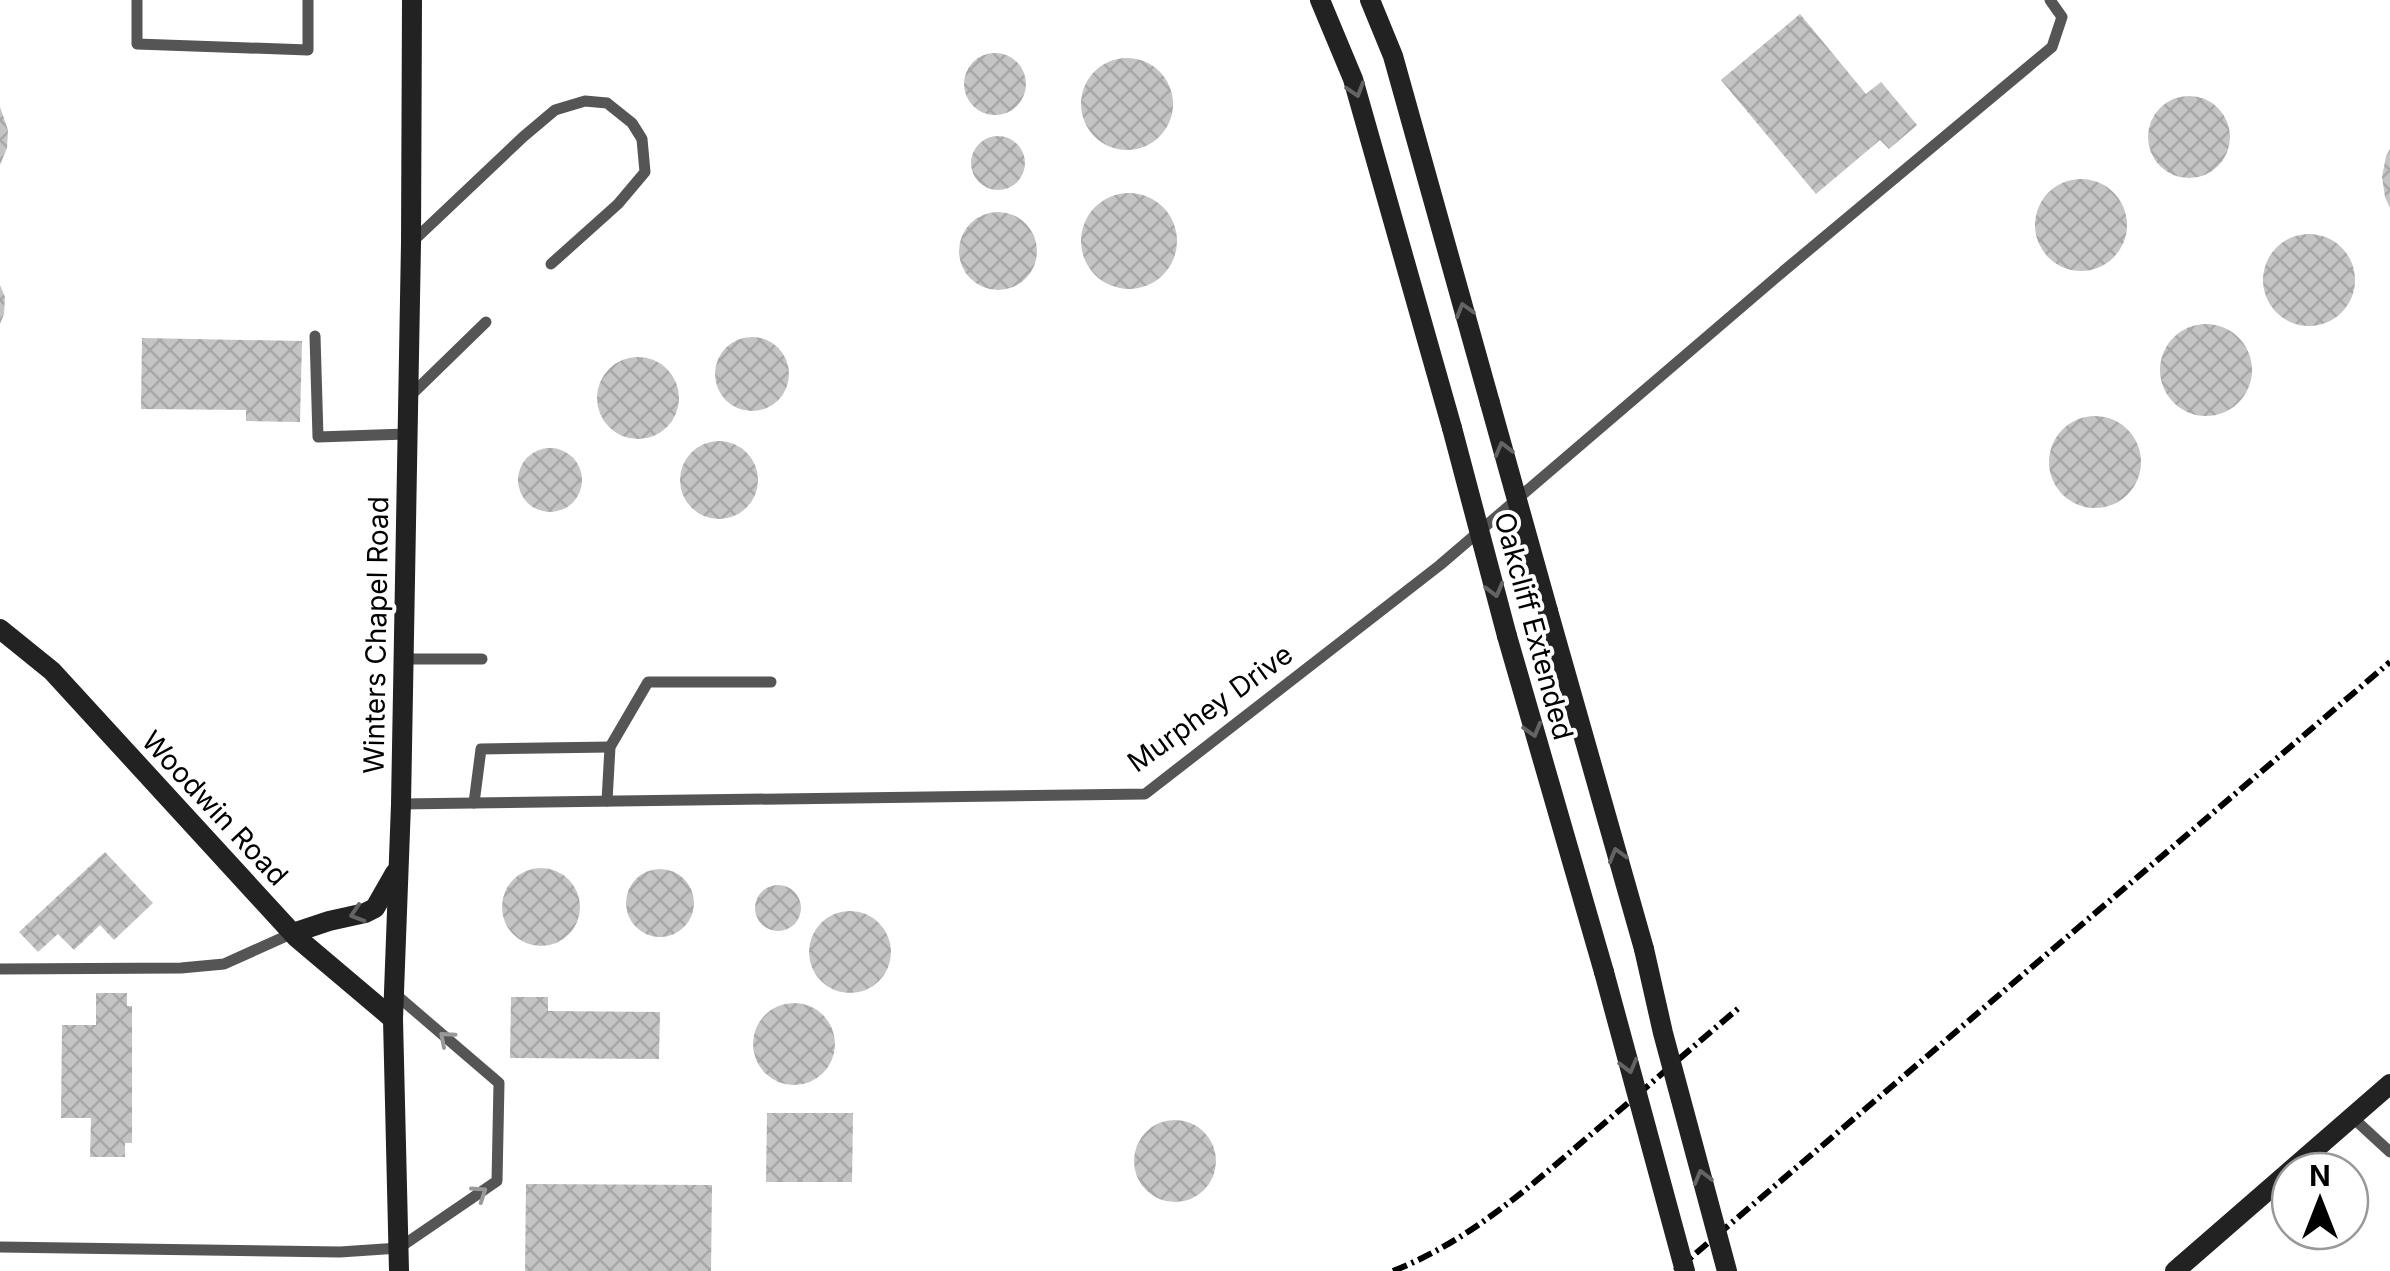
<svg xmlns="http://www.w3.org/2000/svg" width="2390" height="1271" font-family="Inter,sans-serif">
	<defs>
		<pattern id="building-cross-hatch" width="8" height="8" patternUnits="userSpaceOnUse" patternTransform="scale(2.5)"><rect width="8" height="8" fill="#c4c4c4"/><path d="M0 0l8 8M0 8l8-8" fill="none" stroke="#a7a7a7"/></pattern>
	</defs>
	<rect width="100%" height="100%" fill="#fff"/>
	<!-- building -->
	<g fill="url(#building-cross-hatch)">
		<path d="M1800,14l66,80 15,-12 36,43 -28,24 -9,-9 -64,54 -95,-114z"/>
		<circle cx="995" cy="84" r="31"/>
		<circle cx="1127" cy="104" r="46"/>
		<circle cx="2189" cy="137" r="41"/>
		<path d="M0,107l8,23 -1,18 -7,17z"/>
		<circle cx="998" cy="163" r="27"/>
		<path d="M2390,149v59l-5,-11 -3,-20 4,-21z"/>
		<circle cx="2081" cy="225" r="46"/>
		<circle cx="1129" cy="241" r="48"/>
		<circle cx="998" cy="251" r="39"/>
		<circle cx="2309" cy="280" r="46"/>
		<path d="M0,285l5,12 -1,17 -4,10z"/>
		<circle cx="2206" cy="370" r="46"/>
		<circle cx="752" cy="374" r="37"/>
		<path d="M142,338l160,3 -2,81 -54,-1v-11l-105,-1z"/>
		<circle cx="638" cy="398" r="41"/>
		<circle cx="2095" cy="462" r="46"/>
		<circle cx="719" cy="480" r="39"/>
		<circle cx="550" cy="480" r="32"/>
		<path d="M105,852l48,51 -39,37 -14,-15 -26,25 -16,-16 -20,18 -19,-20z"/>
		<circle cx="541" cy="907" r="39"/>
		<circle cx="660" cy="903" r="34"/>
		<circle cx="778" cy="908" r="23"/>
		<circle cx="850" cy="952" r="41"/>
		<path d="M96,993h31v13h5v137h-7v14h-35l1,-39h-30l1,-93h34z"/>
		<path d="M511,997h37v14l112,1 -1,47 -149,-1z"/>
		<circle cx="794" cy="1044" r="41"/>
		<path d="M767,1113h86l-1,69h-86z"/>
		<circle cx="1175" cy="1161" r="41"/>
		<path d="M526,1184l186,1 -1,86h-186z"/>
	</g>
	<g fill="none" stroke-linecap="round" stroke-linejoin="round">
		<!-- lane -->
		<g stroke="#555" stroke-width="11">
			<path d="M137,0v44l171,6v-50"/>
			<path d="M411,243l112,-106 32,-27 30,-9 22,2 25,20 10,16 3,33 -27,32 -67,60"/>
			<path d="M315,336l3,101 88,-3"/>
			<path d="M410,396l76,-74"/>
			<path d="M403,659h79"/>
			<path d="M607,801l3,-54 38,-65h123"/>
			<path d="M474,803l7,-54 129,-2"/>
			<path d="M401,804l744,-10 295,-229 346,-296 266,-222 10,-30 -12,-17"/>
			<path d="M0,969l181,-1 43,-4 69,-31"/>
			<path d="M2352,1117l38,35"/>
			<path d="M0,1247l340,5 59,-4 98,-67 2,-98 -105,-90"/>
		</g>
		<!-- secondary -->
		<g stroke="#222" stroke-width="20">
			<path d="M1320,0l33,79 99,349"/>
			<path d="M1370,0l23,56 97,347"/>
			<path d="M1548,611l96,338"/>
			<path d="M0,629l52,42 244,266 97,82"/>
			<path d="M1507,636l97,336"/>
			<path d="M293,933l36,-12 36,-8 10,-5 20,-35"/>
			<path d="M399,1271l-6,-252 8,-215 10,-561 1,-243"/>
			<path d="M2175,1271l215,-187"/>
		</g>
		<!-- rail -->
		<g stroke="#000" stroke-width="6" stroke-dasharray="15 5 2.5 5" stroke-linecap="butt">
			<path d="M1393,1271c76,-30 134,-82 195,-134 51,-43 101,-87 152,-130"/>
			<path d="M1675,1271l715,-609"/>
		</g>
		<!-- secondary-bridge -->
		<g stroke="#222" stroke-width="20">
			<path d="M1490,403l58,208"/>
			<path d="M1452,428l55,208"/>
			<path d="M1644,949l19,84 64,238"/>
			<path d="M1604,972l81,299"/>
		</g>
	</g>
	<!-- one-way arrows -->
	<defs><path id="oneway-chevron" d="M-2-3.5L2.5 0L-2 3.5" fill="none" stroke-width="1.6" stroke-linecap="round" stroke-linejoin="round" transform="scale(2.5)"/></defs>
	<g stroke="#646464">
		<use href="#oneway-chevron" transform="translate(1356 90) rotate(73)"/>
		<use href="#oneway-chevron" transform="translate(1464 310) rotate(-106)"/>
		<use href="#oneway-chevron" transform="translate(1503 449) rotate(-105)"/>
		<use href="#oneway-chevron" transform="translate(1495 590) rotate(75)"/>
		<use href="#oneway-chevron" transform="translate(1533 730) rotate(74)"/>
		<use href="#oneway-chevron" transform="translate(1617 855) rotate(-106)"/>
		<use href="#oneway-chevron" transform="translate(357 914) rotate(162)"/>
		<use href="#oneway-chevron" transform="translate(1629 1066) rotate(75)"/>
		<use href="#oneway-chevron" transform="translate(1702 1177) rotate(-105)"/>
	</g>
	<g stroke="#999">
		<use href="#oneway-chevron" transform="translate(446 1038) rotate(-139)"/>
		<use href="#oneway-chevron" transform="translate(480 1193) rotate(-34)"/>
	</g>
	<g text-anchor="middle" dominant-baseline="central" stroke-width="8" stroke-linejoin="round" paint-order="stroke">
		<!-- street labels -->
		<g font-size="28" fill="#000" stroke="#fff">
			<text transform="translate(1534 626) rotate(75)">Oakcliff Extended</text>
			<text transform="translate(376 635) rotate(-89)">Winters Chapel Road</text>
			<text transform="translate(1210 708) rotate(-36)">Murphey Drive</text>
			<text transform="translate(215 808) rotate(47)">Woodwin Road</text>
		</g>
	</g>
	<!-- north arrow -->
	<g transform="translate(2320 1201)"><circle r="48" fill="#ffffff" stroke="#999999" stroke-width="2.5"/>
	<path d="M0-8L18 38L0 25L-18 38Z" fill="#000000"/>
	<text y="-15" font-size="28" font-weight="bold" text-anchor="middle" fill="#000000">N</text>
	</g>
</svg>
